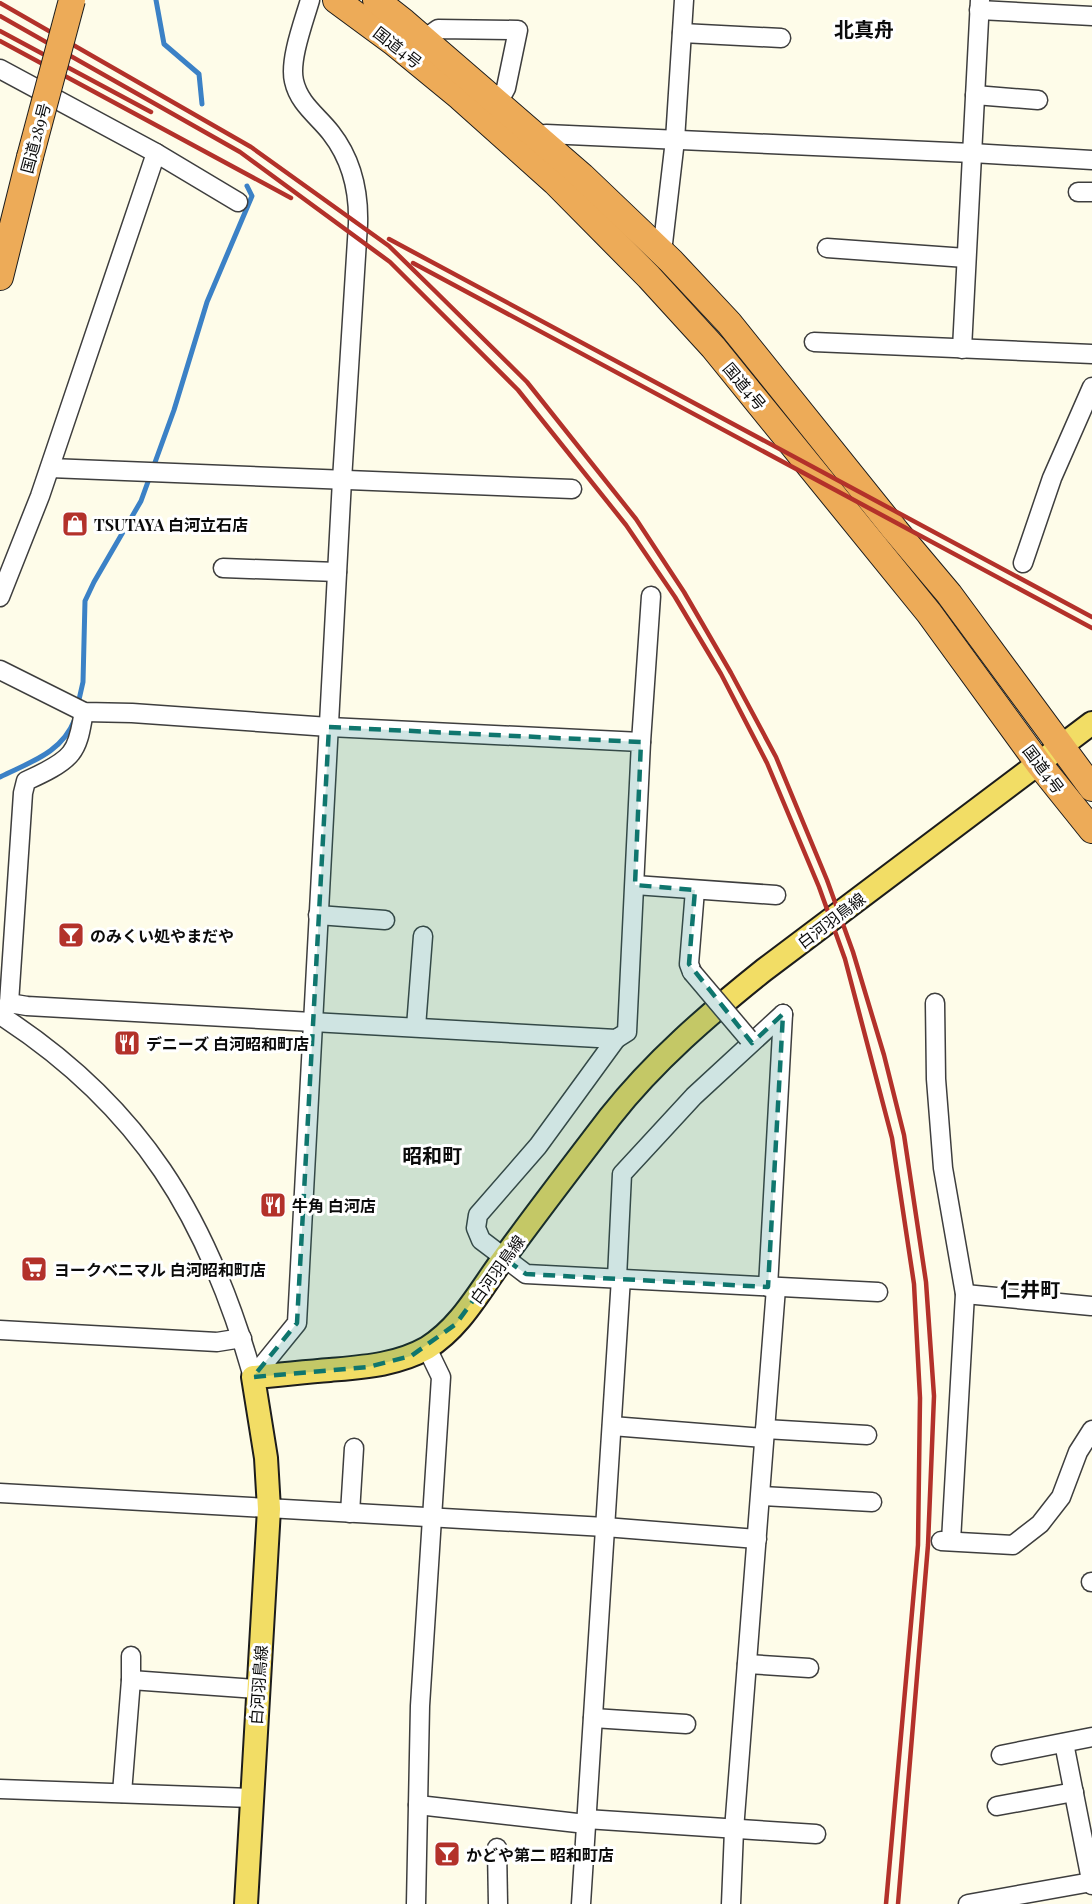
<svg xmlns="http://www.w3.org/2000/svg" width="1092" height="1904" font-family="'Playfair Display','Noto Sans JP',serif">
	<rect width="100%" height="100%" fill="#fefce9"/>
	<g fill="none" stroke-linecap="round" stroke-linejoin="round">
		<!-- stream -->
		<g stroke="#3b81c6" stroke-width="5">
			<path d="M156,0l8,44 35,30 3,30"/>
			<path d="M78,704l5,-22 2,-81 9,-19 47,-81 33,-91 33,-108 45,-106 -5,-10"/>
			<path d="M0,777c30,-15 62,-24 75,-58"/>
		</g>
		<defs>
			<g id="minor">
				<path d="M979,10l113,6"/>
				<path d="M682,33l99,5"/>
				<path d="M424,39l14,-10 80,1 -12,58 -8,15"/>
				<path d="M0,69l156,84 82,49"/>
				<path d="M975,95l63,5"/>
				<path d="M539,138l7,-4 426,19 120,7"/>
				<path d="M1078,192h14"/>
				<path d="M827,248l139,10"/>
				<path d="M662,252l13,-112 9,-140"/>
				<path d="M814,342l278,12"/>
				<path d="M962,349l18,-349"/>
				<path d="M50,468l522,21"/>
				<path d="M1023,563l29,-85 40,-91"/>
				<path d="M223,568l114,4"/>
				<path d="M0,597l40,-101 116,-343"/>
				<path d="M0,670l84,42 48,1 197,14 312,15 -14,290 -11,7 -589,-33 -18,-3 -8,13"/>
				<path d="M641,742l10,-146"/>
				<path d="M635,885l141,10"/>
				<path d="M318,915l67,5"/>
				<path d="M692,972l-3,-8 6,-74"/>
				<path d="M9,1003l14,-210 3,-12c13,-6 36,-16 45,-28 9,-11 10,-28 13,-41"/>
				<path d="M935,1003l1,76 7,89 22,126 -14,247"/>
				<path d="M0,1015c141,91 208,203 253,362"/>
				<path d="M416,1027l7,-91"/>
				<path d="M616,1039l-78,107 -60,69 -2,13 5,12 45,34 352,18"/>
				<path d="M617,1278l5,-104 72,-78 89,-82"/>
				<path d="M768,1287l15,-273"/>
				<path d="M965,1294l126,12"/>
				<path d="M0,1330l217,12 25,-4"/>
				<path d="M253,1377l44,-54 45,-843 16,-256c1,-33 -6,-64 -27,-91 -13,-17 -32,-29 -37,-52 -5,-21 10,-60 16,-81"/>
				<path d="M612,1426l152,12"/>
				<path d="M765,1429l102,6"/>
				<path d="M0,1493l605,34 152,12"/>
				<path d="M761,1496l111,6"/>
				<path d="M350,1513l4,-65"/>
				<path d="M941,1541l72,4 27,-21 21,-27 17,-45 14,-22"/>
				<path d="M1091,1582h1"/>
				<path d="M747,1664l62,4"/>
				<path d="M131,1680l126,9"/>
				<path d="M593,1718l93,6"/>
				<path d="M1064,1743l28,142"/>
				<path d="M1001,1755l91,-18"/>
				<path d="M0,1789l251,9"/>
				<path d="M122,1793l9,-113v-24"/>
				<path d="M418,1805l168,19"/>
				<path d="M997,1806l77,-14"/>
				<path d="M586,1819l230,15"/>
				<path d="M497,1848l1,56"/>
				<path d="M416,1904l4,-198 21,-329 -14,-29"/>
				<path d="M581,1904l40,-626"/>
				<path d="M731,1904l3,-74 42,-542"/>
				<path d="M968,1904l123,-22"/>
			</g>
			<path id="major" d="M246,1904l23,-395 -3,-51 -13,-81c26,-2 51,-5 77,-7 33,-3 67,-5 97,-22 34,-21 53,-58 76,-89 35,-48 71,-95 107,-142 44,-56 99,-103 154,-147l328,-247"/>
			<g id="highway">
				<path d="M336,0l57,42 67,55 95,85 94,95 64,70 216,266 110,151 53,66"/>
				<path d="M376,0l28,22 178,154 89,85 58,62 167,208 53,63 143,194"/>
				<path d="M0,277l30,-120"/>
			</g>
		</defs>
		<!-- minor casing -->
		<use href="#minor" stroke="#3e3e3e" stroke-width="21"/>
		<!-- major casing -->
		<use href="#major" stroke="#1c1c1c" stroke-width="26"/>
		<!-- highway casing -->
		<use href="#highway" stroke="#1c1c1c" stroke-width="28"/>
		<!-- minor -->
		<use href="#minor" stroke="#fff" stroke-width="18"/>
		<!-- major -->
		<use href="#major" stroke="#f2dd65" stroke-width="22"/>
		<!-- highway -->
		<use href="#highway" stroke="#edab58" stroke-width="26"/>
		<!-- rail -->
		<g stroke="#b3312a" stroke-width="4.5">
			<path d="M0,3l251,144 138,99 47,46 91,90 109,137 48,73 47,81 45,84 51,123 26,72 31,103 20,80 22,147 8,114 -6,149 -30,359"/>
			<path d="M0,16l240,136 150,110 128,128 108,135 49,72 46,77 46,89 52,124 26,72 47,179 22,146 6,114 -2,147 -32,359"/>
			<path d="M0,31l151,81"/>
			<path d="M0,41l291,157"/>
			<path d="M389,239l703,378"/>
			<path d="M413,263l679,365"/>
		</g>
		<defs>
			<path id="minor-bridge" d="M692,972l56,66"/>
			<path id="highway-bridge" d="M30,157l42,-157"/>
		</defs>
		<!-- minor-bridge casing -->
		<use href="#minor-bridge" stroke="#3e3e3e" stroke-width="21" stroke-linecap="butt"/>
		<!-- highway-bridge casing -->
		<use href="#highway-bridge" stroke="#1c1c1c" stroke-width="28" stroke-linecap="butt"/>
		<!-- minor-bridge -->
		<use href="#minor-bridge" stroke="#fff" stroke-width="18"/>
		<!-- highway-bridge -->
		<use href="#highway-bridge" stroke="#edab58" stroke-width="26"/>
	</g>
	<!-- marked area -->
	<path fill="#0f766e" fill-opacity="0.2" stroke="#0f766e" stroke-width="4.5" stroke-dasharray="12 8" stroke-linejoin="round" d="M329,727l312,15 -6,143 60,5 -6,74 63,79 31,-29 -15,273 -242,-13 -22,-16 -48,66 -45,32 -43,11 -115,10 44,-54z"/>
	<!-- icons -->
	<defs>
		<symbol id="shop-square" viewBox="-11 -11 22 22"><rect x="-9" y="-9" width="18" height="18" rx="4" fill="#b3312a" stroke="#fff"/><path d="M-5-2.5h2.3a2.7 3.5 0 0 1 5.4 0H5L5.5 6h-11ZM-1.5-2.5h3a1.5 2.3 0 0 0-3 0Z" fill="#fff"/></symbol>
		<symbol id="bar-square" viewBox="-11 -11 22 22"><rect x="-9" y="-9" width="18" height="18" rx="4" fill="#b3312a" stroke="#fff"/><path d="M-6-5H6L.8 .8V4.5H3.5V6h-7V4.5H-.8V.8Z" fill="#fff"/></symbol>
		<symbol id="restaurant-square" viewBox="-11 -11 22 22"><rect x="-9" y="-9" width="18" height="18" rx="4" fill="#b3312a" stroke="#fff"/><path d="M-5-6h1v4h1v-4h1v4h1v-4h1v5L-1.5 .5V6h-2V.5L-5-1ZM5-6V6H3V1.5H1.5Q1.5-4 5-6Z" fill="#fff"/></symbol>
		<symbol id="supermarket-square" viewBox="-11 -11 22 22"><rect x="-9" y="-9" width="18" height="18" rx="4" fill="#b3312a" stroke="#fff"/><path d="M-6-5.5h2.5l.6 2H6L4.5 2H-2.5L-4.4-4H-6ZM-1.5 3.2a1.3 1.3 0 1 0 .1 0ZM3 3.2a1.3 1.3 0 1 0 .1 0Z" fill="#fff"/></symbol>
	</defs>
	<g fill-rule="evenodd">
		<use href="#shop-square" x="60" y="509" width="30" height="30"/>
		<use href="#bar-square" x="56" y="920" width="30" height="30"/>
		<use href="#restaurant-square" x="112" y="1028" width="30" height="30"/>
		<use href="#restaurant-square" x="258" y="1190" width="30" height="30"/>
		<use href="#supermarket-square" x="19" y="1254" width="30" height="30"/>
		<use href="#bar-square" x="432" y="1839" width="30" height="30"/>
	</g>
	<g text-anchor="middle" dominant-baseline="central" stroke-width="6" stroke-linejoin="round" paint-order="stroke">
		<!-- street labels -->
		<g font-size="16" fill="#0b0b0b" stroke="#fff">
			<text transform="translate(398 47) rotate(38)">国道4号</text>
			<text transform="translate(35 138) rotate(-75)">国道289号</text>
			<text transform="translate(745 386) rotate(50)">国道4号</text>
			<text transform="translate(1044 769) rotate(53)">国道4号</text>
			<text transform="translate(831 920) rotate(-37)">白河羽鳥線</text>
			<text transform="translate(497 1269) rotate(-54)">白河羽鳥線</text>
			<text transform="translate(258 1685) rotate(-86)">白河羽鳥線</text>
		</g>
		<!-- poi labels -->
		<g font-size="16" font-weight="bold" fill="#0b0b0b" stroke="#fff" text-anchor="start">
			<text x="94" y="524">TSUTAYA 白河立石店</text>
			<text x="90" y="935">のみくい処やまだや</text>
			<text x="146" y="1043">デニーズ 白河昭和町店</text>
			<text x="292" y="1205">牛角 白河店</text>
			<text x="54" y="1269">ヨークベニマル 白河昭和町店</text>
			<text x="466" y="1854">かどや第二 昭和町店</text>
		</g>
		<!-- quarter labels -->
		<g font-size="20" font-weight="bold" fill="#0b0b0b" stroke="#fff">
			<text x="864" y="28">北真舟</text>
			<text x="432" y="1154">昭和町</text>
			<text x="1030" y="1288">仁井町</text>
		</g>
	</g>
</svg>
